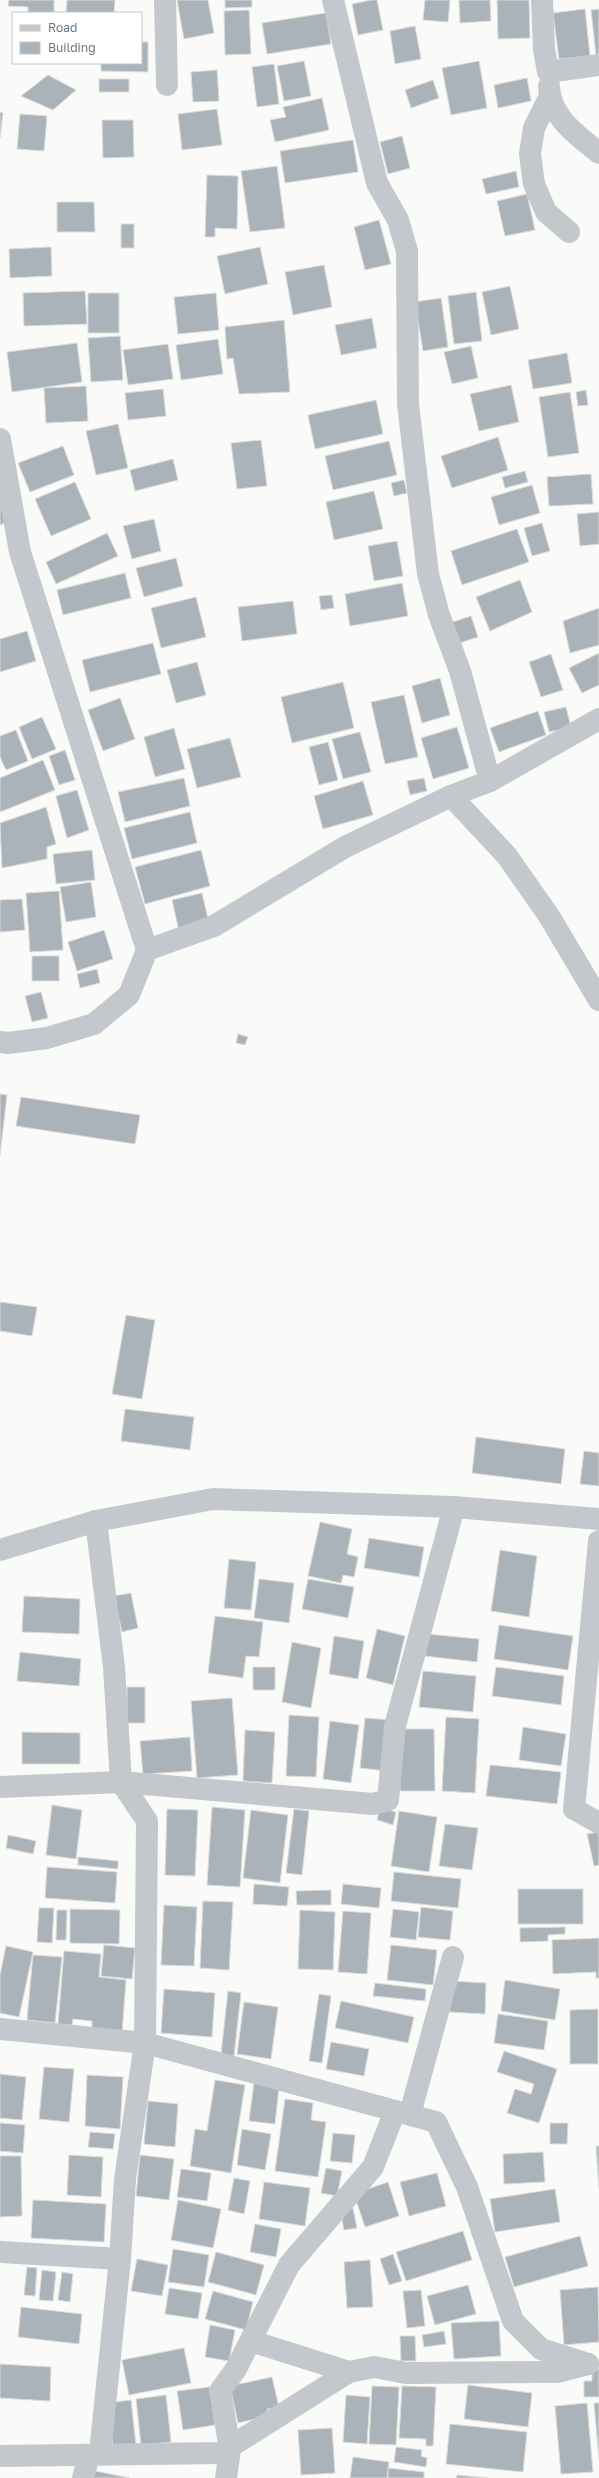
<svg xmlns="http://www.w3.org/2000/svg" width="599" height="2478" font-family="'Golos Text',sans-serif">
	<rect width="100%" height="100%" fill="#fafaf8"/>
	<!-- building -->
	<g fill="#aab3b9" stroke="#dcdcda">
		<path d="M9,0h45v13h-26v-6l-20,-1z"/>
		<path d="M67,0h48l-1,13h-48z"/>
		<path d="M177,0h31l6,33 -30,6z"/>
		<path d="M225,0h27v7l-27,1z"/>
		<path d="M371,0h6l6,30 -25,5 -6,-31z"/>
		<path d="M425,0h25l-2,22 -25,-2z"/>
		<path d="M459,0h31l1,21 -31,2z"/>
		<path d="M497,0h32l1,38 -32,1z"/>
		<path d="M585,9l5,47 -31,3 -6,-46z"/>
		<path d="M599,9v45l-3,1 -5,-45z"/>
		<path d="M249,10l2,44 -26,1 -1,-44z"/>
		<path d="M326,13l5,31 -64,10 -5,-31z"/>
		<path d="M415,26l6,33 -26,5 -5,-33z"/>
		<path d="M141,42h7v30l-47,-1v-8h40z"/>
		<path d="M304,61l7,35 -27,5 -7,-35z"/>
		<path d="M479,61l8,47 -36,7 -9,-47z"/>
		<path d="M274,64l5,40 -22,3 -5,-40z"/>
		<path d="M217,70l2,31 -26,1 -2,-30z"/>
		<path d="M48,75l28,15 -23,20 -32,-14z"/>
		<path d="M527,78l4,23 -33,7 -4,-23z"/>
		<rect x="99" y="79" width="30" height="13"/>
		<path d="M433,80l6,18 -28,10 -6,-18z"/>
		<path d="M322,98l7,32 -54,12 -5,-22 16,-3 -3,-10z"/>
		<path d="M217,109l5,36 -40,5 -4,-36z"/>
		<path d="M0,112l3,1 -3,25z"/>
		<path d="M20,114l27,2 -3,35 -27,-2z"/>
		<path d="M102,120h31l1,37 -31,1z"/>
		<path d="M402,136l8,32 -22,6 -8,-32z"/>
		<path d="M353,140l5,32 -73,11 -5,-32z"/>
		<path d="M277,166l8,62 -35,4 -9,-61z"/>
		<path d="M516,171l3,16 -33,7 -4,-15z"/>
		<path d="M207,175l31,1 -1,53 -22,-1v9h-10z"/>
		<path d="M527,194l8,36 -30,6 -8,-35z"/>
		<path d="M57,202h37l1,30h-38z"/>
		<path d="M379,220l12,44 -26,6 -11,-43z"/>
		<rect x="121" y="224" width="13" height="24"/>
		<path d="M51,247l1,29 -42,2 -1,-29z"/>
		<path d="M260,247l8,37 -43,10 -8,-38z"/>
		<path d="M324,265l8,42 -39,8 -8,-43z"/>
		<path d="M510,286l9,43 -28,6 -9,-43z"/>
		<path d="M85,291l2,33 -63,2 -1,-33z"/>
		<path d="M476,292l6,49 -28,3 -6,-48z"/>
		<rect x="88" y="293" width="31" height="40"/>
		<path d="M216,293l3,37 -41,4 -4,-37z"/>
		<path d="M441,298l7,49 -25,4 -8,-49z"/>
		<path d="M372,318l5,30 -36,7 -6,-30z"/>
		<path d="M284,320l6,72 -51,2 -6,-36 -6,1 -2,-32z"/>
		<path d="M120,336l3,44 -32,2 -3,-44z"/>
		<path d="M218,339l5,35 -42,6 -5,-35z"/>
		<path d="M77,343l5,39 -70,10 -5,-40z"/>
		<path d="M168,344l5,35 -45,6 -5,-35z"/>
		<path d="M471,346l7,32 -26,6 -8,-32z"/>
		<path d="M567,353l5,30 -39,6 -5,-29z"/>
		<path d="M511,385l8,37 -40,9 -9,-37z"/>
		<path d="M86,386l2,35 -42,2 -2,-35z"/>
		<path d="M163,389l3,27 -38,4 -3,-27z"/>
		<path d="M586,390l2,15 -10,1 -2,-14z"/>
		<path d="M570,392l9,61 -31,4 -9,-60z"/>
		<path d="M376,400l7,34 -68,15 -7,-34z"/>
		<path d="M118,424l10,44 -32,7 -10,-44z"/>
		<path d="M498,437l10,33 -56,18 -11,-32z"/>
		<path d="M261,440l6,46 -30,3 -6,-46z"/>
		<path d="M389,441l8,34 -64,15 -8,-34z"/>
		<path d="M63,446l11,29 -44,17 -12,-29z"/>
		<path d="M173,459l5,21 -43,11 -5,-21z"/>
		<path d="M525,471l3,11 -23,6 -3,-11z"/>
		<path d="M591,474l2,30 -44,2 -2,-29z"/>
		<path d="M404,480l3,13 -13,3 -3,-13z"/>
		<path d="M75,482l16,37 -40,17 -16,-37z"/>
		<path d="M532,485l8,28 -41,12 -8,-28z"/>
		<path d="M374,491l9,38 -49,11 -8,-38z"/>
		<path d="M2,503l7,18 -9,4v-21z"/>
		<path d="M599,512v32l-19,2 -3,-32z"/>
		<path d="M154,519l7,32 -29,8 -9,-33z"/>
		<path d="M542,523l8,28 -18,5 -8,-28z"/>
		<path d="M517,529l12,33 -67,23 -11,-34z"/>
		<path d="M107,533l11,23 -62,28 -10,-22z"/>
		<path d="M397,541l6,35 -29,5 -6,-35z"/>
		<path d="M176,558l7,28 -39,11 -8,-29z"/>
		<path d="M125,573l6,25 -68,17 -6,-25z"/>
		<path d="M520,580l12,32 -42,19 -14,-34z"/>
		<path d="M402,583l6,33 -58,10 -5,-32z"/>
		<path d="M332,595l2,13 -13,2 -2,-14z"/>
		<path d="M196,597l10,40 -45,11 -10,-40z"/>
		<path d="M293,601l4,33 -55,7 -4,-34z"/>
		<path d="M599,608v37l-29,8 -7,-32z"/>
		<path d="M471,616l7,21 -22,7 -6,-21z"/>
		<path d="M27,631l9,30 -36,11v-33z"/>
		<path d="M153,643l8,31 -71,18 -8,-32z"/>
		<path d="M599,653v32l-17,8 -13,-25z"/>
		<path d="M551,654l12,36 -22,7 -12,-35z"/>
		<path d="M197,662l9,33 -30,8 -9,-33z"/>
		<path d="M440,678l10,37 -28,8 -10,-37z"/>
		<path d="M343,682l11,46 -62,15 -11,-46z"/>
		<path d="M404,695l14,62 -33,7 -14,-62z"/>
		<path d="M120,698l15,41 -32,12 -15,-41z"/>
		<path d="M566,707l5,20 -22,5 -5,-20z"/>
		<path d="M538,711l8,24 -47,17 -9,-24z"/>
		<path d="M42,717l14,32 -24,10 -13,-32z"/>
		<path d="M457,727l12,41 -36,11 -12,-41z"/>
		<path d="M174,728l11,41 -30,8 -11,-40z"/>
		<path d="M16,730l12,31 -22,9 -6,-13v-21z"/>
		<path d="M360,732l11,40 -28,7 -11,-40z"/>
		<path d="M230,738l11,39 -44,11 -10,-39z"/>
		<path d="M328,742l10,38 -19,5 -10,-38z"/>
		<path d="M65,750l10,30 -16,5 -10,-29z"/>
		<path d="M43,760l12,30 -55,22v-34z"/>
		<path d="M184,778l6,28 -65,16 -7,-30z"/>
		<path d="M424,778l3,13 -17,4 -3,-14z"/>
		<path d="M363,781l10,34 -50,14 -9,-33z"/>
		<path d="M77,790l12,40 -22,8 -11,-42z"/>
		<path d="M46,807l10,37 -9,3v12l-45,9 -2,-45z"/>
		<path d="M190,812l7,31 -65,16 -8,-31z"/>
		<path d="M92,850l3,30 -39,4 -3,-30z"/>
		<path d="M201,850l9,36 -65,18 -10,-37z"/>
		<path d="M91,882l5,35 -30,5 -6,-35z"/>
		<path d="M59,891l4,59 -33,2 -4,-59z"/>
		<path d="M202,893l7,30 -30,8 -7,-31z"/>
		<path d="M22,899l3,31 -25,2v-32z"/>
		<path d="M104,930l9,29 -36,12 -9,-29z"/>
		<rect x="32" y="956" width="27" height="25"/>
		<path d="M97,969l3,14 -20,5 -3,-14z"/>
		<path d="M41,992l7,26 -16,4 -7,-26z"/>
		<path d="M238,1034l10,3 -3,8 -9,-2z"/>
		<path d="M0,1094l7,1 -7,60z"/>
		<path d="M21,1097l119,18 -5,29 -119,-18z"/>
		<path d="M0,1302l37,5 -5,29 -32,-5z"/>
		<path d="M126,1315l29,5 -13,79 -30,-5z"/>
		<path d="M125,1409l69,8 -4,33 -69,-9z"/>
		<path d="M476,1437l89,12 -4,35 -89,-11z"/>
		<path d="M584,1451l15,2v33l-19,-2z"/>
		<path d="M320,1522l32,7 -5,25 11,3 -4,20 -11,-2 -2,8 -33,-7z"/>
		<path d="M369,1538l55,9 -5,30 -55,-9z"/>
		<path d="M500,1550l37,6 -8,61 -38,-6z"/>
		<path d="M229,1559l27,3 -5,48 -27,-2z"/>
		<path d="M259,1579l35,4 -5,40 -35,-5z"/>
		<path d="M308,1579l46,8 -6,31 -46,-9z"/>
		<path d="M131,1593l7,35 -16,4 -8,-36z"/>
		<path d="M24,1596l56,3 -1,35 -57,-2z"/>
		<path d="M215,1616l48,6 -4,35 -13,-1 -3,22 -35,-5z"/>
		<path d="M499,1625l74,11 -5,34 -74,-11z"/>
		<path d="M377,1629l28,7 -12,49 -27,-7z"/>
		<path d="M427,1634l52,5 -2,23 -52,-6z"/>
		<path d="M334,1636l30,5 -6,38 -29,-5z"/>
		<path d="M292,1642l29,6 -10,60 -29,-6z"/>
		<path d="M20,1652l61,7 -2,27 -62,-5z"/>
		<rect x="253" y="1667" width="22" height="23"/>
		<path d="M496,1667l68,9 -3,29 -69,-9z"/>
		<path d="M423,1671l53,5 -3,36 -54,-5z"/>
		<rect x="127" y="1687" width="18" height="36"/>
		<path d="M232,1698l6,77 -41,3 -6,-77z"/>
		<path d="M289,1715l30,2 -3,60 -30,-1z"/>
		<path d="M446,1717l33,2 -4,74 -33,-2z"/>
		<path d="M365,1718l27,2 -5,51 -27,-3z"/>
		<path d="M330,1721l29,4 -8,58 -28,-4z"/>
		<path d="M523,1727l43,7 -5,32 -42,-6z"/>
		<path d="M399,1729h35l1,62h-35z"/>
		<path d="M245,1730l30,2 -3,51 -29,-2z"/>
		<path d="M22,1732l58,1v31h-58z"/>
		<path d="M190,1737l2,34 -49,3 -3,-33z"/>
		<path d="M490,1765l71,7 -4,32 -71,-8z"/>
		<path d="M52,1805l30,5 -6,49 -30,-4z"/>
		<path d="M212,1807l33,3 -5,77 -33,-2z"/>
		<path d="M380,1808l16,4 -3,13 -16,-5z"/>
		<path d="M167,1809l31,1 -3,66 -30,-1z"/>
		<path d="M294,1809l15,2 -7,64 -16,-2z"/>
		<path d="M251,1810l37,5 -8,68 -37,-5z"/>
		<path d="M399,1811l38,6 -8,55 -38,-6z"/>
		<path d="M445,1824l33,4 -6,42 -33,-4z"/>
		<path d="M599,1832v33l-5,1 -7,-32z"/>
		<path d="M8,1835l28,6 -3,13 -27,-6z"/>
		<path d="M78,1857l40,4v8l-40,-4z"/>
		<path d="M47,1867l70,5 -2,31 -70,-5z"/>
		<path d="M394,1872l67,7 -3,29 -67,-7z"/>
		<path d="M254,1884l35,3 -2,19 -34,-2z"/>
		<path d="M343,1884l38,4 -2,20 -38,-4z"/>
		<rect x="518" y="1889" width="65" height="35"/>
		<path d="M331,1890v15h-34l-1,-14z"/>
		<path d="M203,1901l30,1 -4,68 -29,-2z"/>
		<path d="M164,1905l33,2 -3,59 -33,-1z"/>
		<path d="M421,1907l32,4 -3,29 -32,-3z"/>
		<path d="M39,1908h15l-2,35 -15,-1z"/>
		<path d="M70,1909l50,1 -1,34 -49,-1z"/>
		<path d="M393,1909l26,3 -3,28 -26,-3z"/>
		<path d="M57,1910h10l-1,30h-10z"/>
		<path d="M300,1910l35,2 -2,58 -35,-1z"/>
		<path d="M343,1911l28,2 -4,61 -29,-2z"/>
		<path d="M565,1927v7l-17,1v6l-28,1v-14z"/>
		<path d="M599,1938v40h-3v-6l-43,2 -1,-34z"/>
		<path d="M104,1945l31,3 -3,31 -31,-3z"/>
		<path d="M391,1945l46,5 -4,35 -46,-5z"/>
		<path d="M6,1946l27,6 -14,65 -19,-4v-38z"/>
		<path d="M64,1951l37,3 -2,23 27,3 -4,53 -30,-3v-9l-19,-2 -1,6 -14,-1z"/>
		<path d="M33,1955l29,2 -7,66 -28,-3z"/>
		<path d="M505,1980l55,9 -5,31 -54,-9z"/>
		<path d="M451,1981l35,2 -1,31 -36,-2z"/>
		<path d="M375,1983l51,6 -1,12 -52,-5z"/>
		<path d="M164,1989l51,4 -3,44 -51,-4z"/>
		<path d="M228,1991l13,2 -7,63 -13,-2z"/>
		<path d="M319,1994l12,2 -9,67 -13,-2z"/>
		<path d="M341,2001l73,16 -6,26 -73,-15z"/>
		<path d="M244,2002l34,5 -7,52 -34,-5z"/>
		<path d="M598,2009v55h-28v-54z"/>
		<path d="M498,2014l50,7 -4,29 -50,-7z"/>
		<path d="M331,2042l38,7 -5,27 -38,-7z"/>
		<path d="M504,2051l53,18 -18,54 -32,-10 8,-24 16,5 3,-10 -37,-12z"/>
		<path d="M44,2067l30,2 -5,53 -30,-3z"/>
		<path d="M0,2074l26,3 -4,43 -22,-2z"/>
		<path d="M87,2075l36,2 -3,52 -35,-3z"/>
		<path d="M215,2080l30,5 -14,88 -41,-7 5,-37 12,2z"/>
		<path d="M254,2083l25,4 -4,37 -26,-3z"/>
		<path d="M285,2099l28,4 -2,17 15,2 -8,55 -43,-6z"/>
		<path d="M148,2101l30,3 -3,43 -31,-3z"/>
		<path d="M0,2123l25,2 -2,28 -23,-2z"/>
		<path d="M550,2123h18l-1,21h-17z"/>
		<path d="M242,2129l29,5 -6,36 -28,-5z"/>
		<path d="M90,2132l25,2 -2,15 -25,-2z"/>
		<path d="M333,2133l22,2 -3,28 -22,-2z"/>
		<path d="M596,2146h3v43z"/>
		<path d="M543,2152l2,30 -41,2 -1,-30z"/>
		<path d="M69,2155l34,2 -2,40 -34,-2z"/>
		<path d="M140,2155l34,4 -5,41 -33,-4z"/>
		<path d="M0,2156h21l1,60 -22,1z"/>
		<path d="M326,2168l16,3 -5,25 -16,-3z"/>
		<path d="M181,2169l30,4 -4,28 -30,-4z"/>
		<path d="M437,2173l9,33 -37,10 -9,-34z"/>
		<path d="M234,2178l16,3 -6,33 -16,-4z"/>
		<path d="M264,2182l46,6 -5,38 -46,-7z"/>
		<path d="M388,2182l11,34 -34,11 -11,-33z"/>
		<path d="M555,2189l5,33 -65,10 -5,-33z"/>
		<path d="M33,2200l73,4 -2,38 -73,-4z"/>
		<path d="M178,2200l43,9 -8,39 -42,-8z"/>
		<path d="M353,2208l4,20 -13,2 -4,-20z"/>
		<path d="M255,2224l26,5 -5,28 -26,-5z"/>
		<path d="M463,2231l9,29 -66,21 -10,-29z"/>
		<path d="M580,2236l8,30 -74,21 -9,-30z"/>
		<path d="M173,2249l36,6 -5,32 -36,-5z"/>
		<path d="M216,2252l48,13 -8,30 -48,-13z"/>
		<path d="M393,2254l9,27 -13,4 -9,-26z"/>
		<path d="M137,2259l31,6 -6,31 -31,-5z"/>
		<path d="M370,2260l3,47 -26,1 -3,-46z"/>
		<path d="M27,2267l10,1 -2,28 -11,-1z"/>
		<path d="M42,2270l14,2 -3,29 -14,-1z"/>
		<path d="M62,2272l11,2 -3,28 -12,-2z"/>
		<path d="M468,2285l8,29 -41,11 -8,-29z"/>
		<path d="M598,2287l1,55 -35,3 -4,-55z"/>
		<path d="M169,2288l33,5 -4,26 -33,-5z"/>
		<path d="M421,2290l4,36 -18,2 -4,-37z"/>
		<path d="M213,2291l40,11 -7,28 -41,-11z"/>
		<path d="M21,2307l61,7 -3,30 -61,-7z"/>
		<path d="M499,2321l2,35 -47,3 -3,-36z"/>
		<path d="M210,2325l25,5 -6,31 -24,-4z"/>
		<path d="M444,2331l2,13 -22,3 -2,-12z"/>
		<path d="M400,2336h15l1,25h-15z"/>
		<path d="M184,2348l7,35 -62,12 -7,-35z"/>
		<path d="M0,2364l51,3 -1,34 -50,-3z"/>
		<path d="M599,2369v28h-15v-16h8v-11z"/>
		<path d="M272,2377l7,30 -12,2 1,7 -30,7 -8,-37z"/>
		<path d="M468,2385l64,8 -4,34 -64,-8z"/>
		<path d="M372,2386l27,1 -3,58 -27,-1z"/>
		<path d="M402,2386l34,1 -3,59h-7v-7l-27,-1z"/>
		<path d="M210,2387l5,38 -32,5 -6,-39z"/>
		<path d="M166,2395l5,47 -30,3 -5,-46z"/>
		<path d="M346,2395l24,2 -3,47 -24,-2z"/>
		<path d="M131,2400l5,45 -23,2 -5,-44z"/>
		<path d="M587,2403l6,69 -32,2 -6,-68z"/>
		<path d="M594,2403h5v57z"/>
		<path d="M450,2424l77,8 -4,40 -77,-8z"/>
		<path d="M332,2428l3,45 -34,2 -3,-45z"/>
		<path d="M396,2447l26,3 -1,6 6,2 -1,9 -32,-5z"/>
		<path d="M353,2457l36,5 -2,16h-37z"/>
		<path d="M388,2468l36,4v6h-36z"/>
		<path d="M95,2471l35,7h-37z"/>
		<path d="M457,2475l31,3h-32z"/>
	</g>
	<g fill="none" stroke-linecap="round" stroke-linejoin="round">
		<!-- street -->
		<g stroke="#c3c8cc" stroke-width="22">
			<path d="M165,0l2,85"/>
			<path d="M333,0l44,183 21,37 9,31 1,153 20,170 11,41 21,56 30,110"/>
			<path d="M542,0l2,49 4,23 51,-7"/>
			<path d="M549,86c1,31 28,49 50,67"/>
			<path d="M549,98l-15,30 -4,26 4,30 12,28 23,20"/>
			<path d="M0,439l20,113 127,398"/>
			<path d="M451,796l56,60 42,60 50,84"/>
			<path d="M0,1042l8,1 39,-5 47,-14 35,-29 18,-45 67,-24 131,-79 106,-51 39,-15 109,-62"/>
			<path d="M96,1521l18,146 7,115 26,39 -2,222 -20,136 -5,80 -20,194"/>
			<path d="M599,1541l-25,268 25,14"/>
			<path d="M0,1550l96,-29 117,-22 241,8 145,12"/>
			<path d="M0,1787l121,-5 252,22 15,-4 7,-74 59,-219"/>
			<path d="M0,2029l145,14 291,79 31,65 46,134 28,28 47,15"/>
			<path d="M410,2114l43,-157"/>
			<path d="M0,2252l120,7"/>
			<path d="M251,2341l98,31"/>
			<path d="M0,2456l220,-3 129,-81 25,-5 32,6 128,-1h23l31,-8"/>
			<path d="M83,2478l6,-23"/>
			<path d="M226,2478l4,-29 -10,-58 16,-22 53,-104 84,-98 22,-56"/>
		</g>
	</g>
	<!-- legend -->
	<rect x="12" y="12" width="130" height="52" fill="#ffffff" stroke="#c1c8cd"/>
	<rect x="20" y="25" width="20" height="6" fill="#c3c8cc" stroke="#c1c8cd"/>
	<text x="48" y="32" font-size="12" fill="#657683">Road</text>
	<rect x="20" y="42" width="20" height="12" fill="#aab3b9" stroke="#c1c8cd"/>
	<text x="48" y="52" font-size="12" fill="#657683">Building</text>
</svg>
